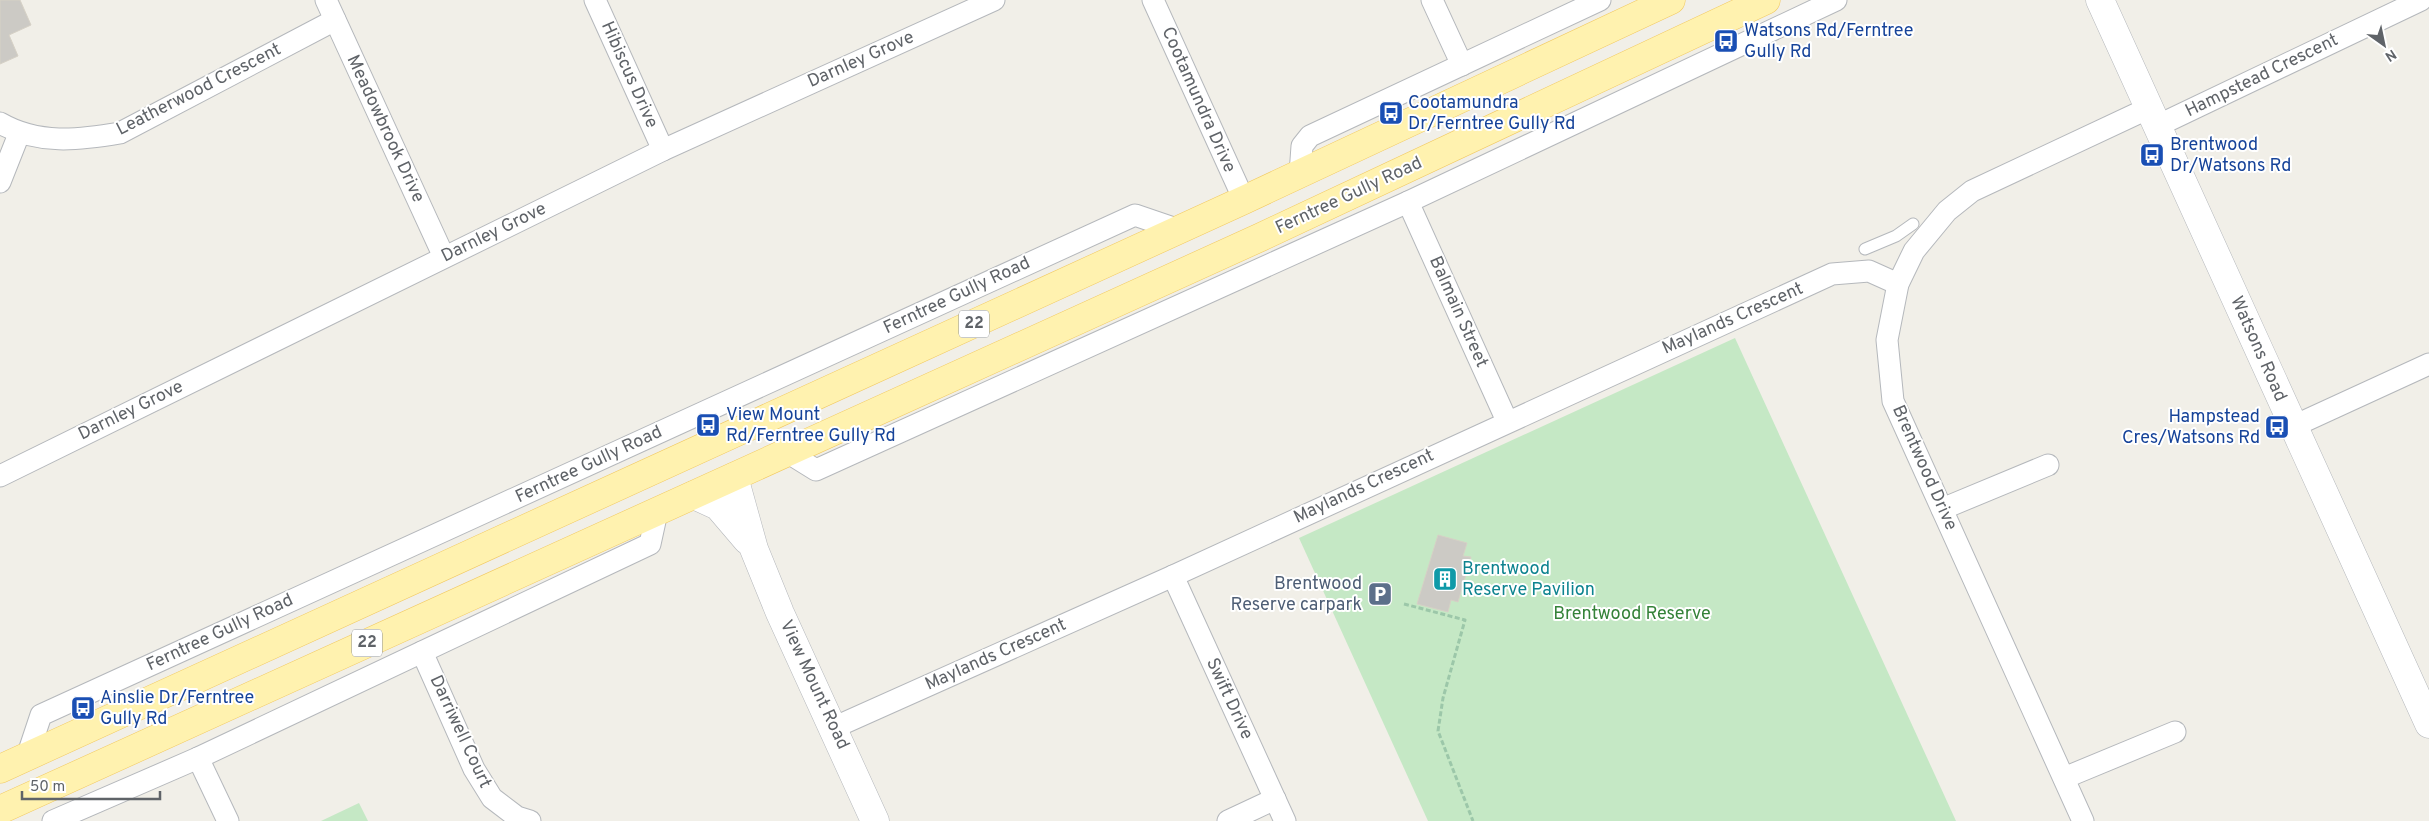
<svg xmlns="http://www.w3.org/2000/svg" width="2429" height="821" font-family="Overpass,sans-serif">
	<rect width="100%" height="100%" fill="#f1efe8"/>
	<!-- green -->
	<g fill="#c5e8c5">
		<path d="M1735,338l221,483h-528l-129,-283z"/>
		<path d="M359,803l9,18h-47z"/>
	</g>
	<!-- building -->
	<g fill="#cccac5" stroke="#d6d1c6">
		<path d="M0,0h20l11,25 -22,10 9,21 -18,8z"/>
		<path d="M1438,535l29,8 -4,13 8,1 -13,45 -7,-2 -3,12 -31,-8z"/>
	</g>
	<g fill="none" stroke-linecap="round" stroke-linejoin="round">
		<defs>
			<path id="service" d="M1865,249l31,-13 17,-12"/>
			<g id="minor">
				<path d="M326,0l118,257"/>
				<path d="M595,0l68,150"/>
				<path d="M1153,0l91,200"/>
				<path d="M1432,0l30,65"/>
				<path d="M0,123c38,22 79,17 120,10l215,-113"/>
				<path d="M2157,126l264,-126"/>
				<path d="M1300,174l2,-28 8,-10 290,-136"/>
				<path d="M0,182l19,-48"/>
				<path d="M1408,202l99,219"/>
				<path d="M2294,426l135,-62"/>
				<path d="M787,452l29,18 592,-268 428,-202"/>
				<path d="M0,476l663,-326 331,-150"/>
				<path d="M1942,509l106,-44"/>
				<path d="M1173,576l112,245"/>
				<path d="M422,652l52,117 18,29 25,19 13,4"/>
				<path d="M833,728l340,-152 659,-302 37,-3 29,13"/>
				<path d="M27,757l14,-42 1094,-500 44,15"/>
				<path d="M198,758l30,63"/>
				<path d="M2064,778l111,-46"/>
				<path d="M53,821l145,-63 452,-214 7,-32"/>
				<path d="M1228,821l47,-22"/>
				<path d="M2083,821l-190,-420 -6,-61 11,-56 16,-33 33,-40 25,-20 177,-83"/>
			</g>
			<g id="tertiary">
				<path d="M2100,0l329,724"/>
				<path d="M734,477l20,72 26,64 95,208"/>
				<path d="M694,495l24,11 29,34"/>
			</g>
			<g id="primary">
				<path d="M0,769l1244,-569 427,-200"/>
				<path d="M0,810l1261,-573 505,-237"/>
			</g>
		</defs>
		<!-- service casing -->
		<use href="#service" stroke="#b5b8bc" stroke-width="13"/>
		<!-- minor casing -->
		<use href="#minor" stroke="#b5b8bc" stroke-width="23"/>
		<!-- tertiary casing -->
		<use href="#tertiary" stroke="#b5b8bc" stroke-width="29"/>
		<!-- primary casing -->
		<use href="#primary" stroke="#f2c960" stroke-width="29"/>
		<!-- path -->
		<path stroke="#9cc7a9" stroke-width="3" stroke-dasharray="5 2.5" stroke-linecap="butt" d="M1404,604l61,16 -22,78 -5,33 35,90"/>
		<!-- service -->
		<use href="#service" stroke="#fff" stroke-width="11"/>
		<!-- minor -->
		<use href="#minor" stroke="#fff" stroke-width="21"/>
		<!-- tertiary -->
		<use href="#tertiary" stroke="#fff" stroke-width="28"/>
		<!-- primary -->
		<use href="#primary" stroke="#fff2af" stroke-width="28"/>
	</g>
	<!-- icons -->
	<defs>
		<symbol id="bus-square" viewBox="-11 -11 22 22"><rect x="-9" y="-9" width="18" height="18" rx="4" fill="#1a4fb4" stroke="#fff"/><path d="M-5-6H5V4H4V6H2V4H-2V6H-4V4H-5ZM-3.5-4V0h7V-4ZM-3.5 1.2v1.5H-2V1.2ZM2 1.2v1.5H3.5V1.2Z" fill="#fff"/></symbol>
		<symbol id="building-square" viewBox="-11 -11 22 22"><rect x="-9" y="-9" width="18" height="18" rx="4" fill="#0f9aa8" stroke="#fff"/><path d="M-4-6H4V6H1V3H-1V6H-4ZM-2.5-4.3h1.7v1.8h-1.7ZM.8-4.3h1.7v1.8H.8ZM-2.5-1h1.7V.8h-1.7ZM.8-1h1.7V.8H.8Z" fill="#fff"/></symbol>
		<symbol id="parking-square" viewBox="-11 -11 22 22"><rect x="-9" y="-9" width="18" height="18" rx="4" fill="#5c6f8a" stroke="#fff"/><path d="M-3.5-5.5H1a3.5 3.5 0 0 1 0 7H-1V5.5H-3.5ZM-1-3.4V-.6H.8a1.4 1.4 0 0 0 0-2.8Z" fill="#fff"/></symbol>
	</defs>
	<g fill-rule="evenodd">
		<use href="#bus-square" x="1712" y="27" width="28" height="28"/>
		<use href="#bus-square" x="1377" y="99" width="28" height="28"/>
		<use href="#bus-square" x="2138" y="141" width="28" height="28"/>
		<use href="#bus-square" x="694" y="411" width="28" height="28"/>
		<use href="#bus-square" x="2263" y="413" width="28" height="28"/>
		<use href="#building-square" x="1431" y="565" width="28" height="28"/>
		<use href="#parking-square" x="1366" y="580" width="28" height="28"/>
		<use href="#bus-square" x="69" y="694" width="28" height="28"/>
	</g>
	<g text-anchor="middle" dominant-baseline="central" stroke-width="4" stroke-linejoin="round" paint-order="stroke">
		<!-- shield labels -->
		<g fill="#fff" stroke="#8f9295" stroke-width="1">
			<rect x="959" y="310.5" width="30" height="27" rx="4"/>
			<rect x="352" y="629.5" width="30" height="27" rx="4"/>
		</g>
		<g font-size="16" font-weight="bold" fill="#5f6368">
			<text x="974" y="324">22</text>
			<text x="367" y="643">22</text>
		</g>
		<!-- transit labels -->
		<g font-size="18" fill="#164399" stroke="#fff" text-anchor="start">
			<text x="1744" y="31">Watsons Rd/Ferntree<tspan x="1744" dy="21">Gully Rd</tspan></text>
			<text x="1408" y="103">Cootamundra<tspan x="1408" dy="21">Dr/Ferntree Gully Rd</tspan></text>
			<text x="2170" y="145">Brentwood<tspan x="2170" dy="21">Dr/Watsons Rd</tspan></text>
			<text x="726" y="415">View Mount<tspan x="726" dy="21">Rd/Ferntree Gully Rd</tspan></text>
			<text x="2260" y="417" text-anchor="end">Hampstead<tspan x="2260" dy="21">Cres/Watsons Rd</tspan></text>
			<text x="100" y="698">Ainslie Dr/Ferntree<tspan x="100" dy="21">Gully Rd</tspan></text>
		</g>
		<!-- street labels -->
		<g font-size="18" fill="#5f6368" stroke="#fff">
			<text transform="translate(861 60) rotate(-24)">Darnley Grove</text>
			<text transform="translate(629 75) rotate(66)">Hibiscus Drive</text>
			<text transform="translate(2262 76) rotate(-26)">Hampstead Crescent</text>
			<text transform="translate(199 90) rotate(-27)">Leatherwood Crescent</text>
			<text transform="translate(1198 100) rotate(66)">Cootamundra Drive</text>
			<text transform="translate(385 129) rotate(65)">Meadowbrook Drive</text>
			<text transform="translate(1349 196) rotate(-25)">Ferntree Gully Road</text>
			<text transform="translate(494 233) rotate(-26)">Darnley Grove</text>
			<text transform="translate(957 296) rotate(-25)">Ferntree Gully Road</text>
			<text transform="translate(1458 312) rotate(66)">Balmain Street</text>
			<text transform="translate(1733 319) rotate(-24)">Maylands Crescent</text>
			<text transform="translate(2258 349) rotate(66)">Watsons Road</text>
			<text transform="translate(131 411) rotate(-26)">Darnley Grove</text>
			<text transform="translate(589 465) rotate(-25)">Ferntree Gully Road</text>
			<text transform="translate(1924 468) rotate(66)">Brentwood Drive</text>
			<text transform="translate(1364 487) rotate(-25)">Maylands Crescent</text>
			<text transform="translate(220 633) rotate(-25)">Ferntree Gully Road</text>
			<text transform="translate(996 655) rotate(-24)">Maylands Crescent</text>
			<text transform="translate(814 685) rotate(65)">View Mount Road</text>
			<text transform="translate(1229 699) rotate(65)">Swift Drive</text>
			<text transform="translate(460 732) rotate(65)">Darriwell Court</text>
		</g>
		<!-- culture labels -->
		<g font-size="18" fill="#0d838f" stroke="#fff" text-anchor="start">
			<text x="1462" y="569">Brentwood<tspan x="1462" dy="21">Reserve Pavilion</tspan></text>
		</g>
		<!-- service labels -->
		<g font-size="18" fill="#4e5e75" stroke="#fff" text-anchor="end">
			<text x="1362" y="584">Brentwood<tspan x="1362" dy="21">Reserve carpark</tspan></text>
		</g>
		<!-- park labels -->
		<g font-size="18" fill="#348238" stroke="#fff">
			<text x="1632" y="614">Brentwood Reserve</text>
		</g>
	</g>
	<!-- north arrow -->
	<g transform="translate(2384 45) rotate(147)" stroke="#ffffff" stroke-width="4" paint-order="stroke">
	<path d="M0-4L9 19L0 12L-9 19Z" fill="#5f6368"/>
	<text y="-8" font-size="14" font-weight="bold" text-anchor="middle" fill="#5f6368">N</text>
	</g>
	<!-- scale -->
	<path d="M22 791v8h138v-8" fill="none" stroke="#5f6368" stroke-width="2.5"/>
	<text x="30" y="791" font-size="15" fill="#5f6368" stroke="#ffffff" stroke-width="4" paint-order="stroke">50 m</text>
</svg>
